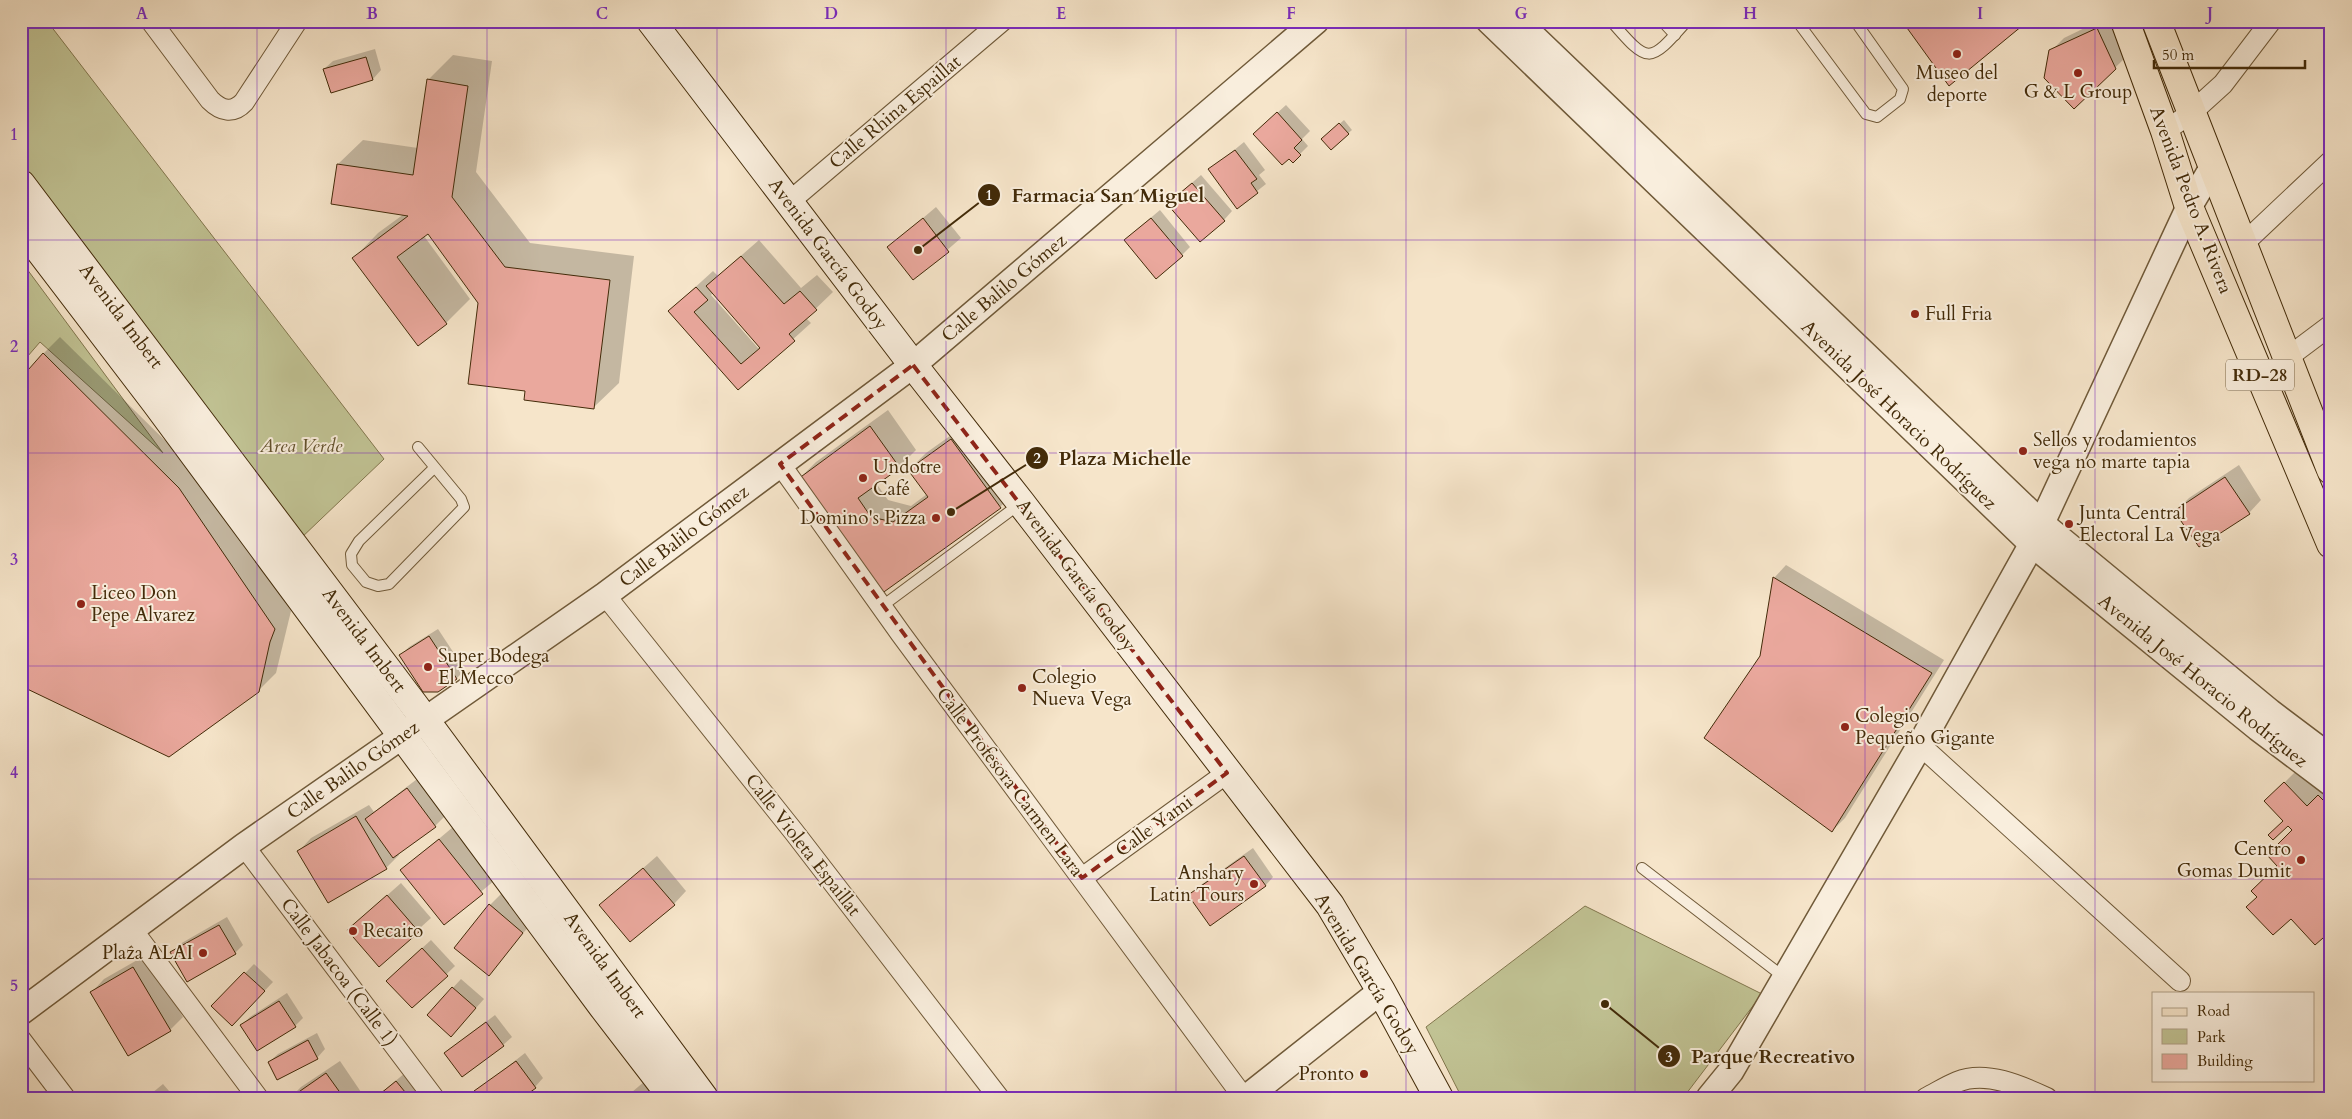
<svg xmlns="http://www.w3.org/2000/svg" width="2352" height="1119" font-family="Cardo,serif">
	<rect width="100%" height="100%" fill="#f6e5ca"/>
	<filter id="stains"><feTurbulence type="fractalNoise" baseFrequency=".004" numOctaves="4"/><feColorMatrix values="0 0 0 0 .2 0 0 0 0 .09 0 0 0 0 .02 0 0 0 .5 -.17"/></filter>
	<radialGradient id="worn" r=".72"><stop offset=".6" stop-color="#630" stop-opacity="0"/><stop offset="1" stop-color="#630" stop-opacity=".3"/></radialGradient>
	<!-- green -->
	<g fill="#c1c394" stroke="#82774e">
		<path d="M21,21h26l337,438 -85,81 -278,-377z"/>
		<path d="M21,261l139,188 3,4 -123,-111 -19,22z"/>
		<path d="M1585,906l177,88 -79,104h-221l-36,-71z"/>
	</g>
	<!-- shadow -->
	<g fill="#0003" fill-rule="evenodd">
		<path d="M2099,21h13l16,34 -54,53 -23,-57 13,-13z"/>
		<path d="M375,49l6,21 -8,9 -41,13 -8,-23 9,-8z"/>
		<path d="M453,55l39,6 -16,111 54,71 104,13 -15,127 -25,24 -67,-17 -48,-88 -51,-69 -4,3 46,63 -24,24 -92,-65 24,-25 26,-19 -66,-50 25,-24 55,8 10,-68z"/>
		<path d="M1286,105l24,26 -8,8 6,7 -15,15 -30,-35z"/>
		<path d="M1344,120l8,10 -21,18 -4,-13z"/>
		<path d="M1244,142l21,28 -6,5 7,9 -29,23 -27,-37z"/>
		<path d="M1201,175l31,36 -8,9 -47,-24z"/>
		<path d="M936,207l25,31 -47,41 -25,-32z"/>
		<path d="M1160,210l30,37 -8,8 -48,-23z"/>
		<path d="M759,240l42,48 16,-13 16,17 -27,26 5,5 -73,66 -69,-78 44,-40 5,5zM713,293l48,53 -3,2 -47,-53z"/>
		<path d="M60,337l136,134 95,140 -15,62 -18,18 -215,-337z"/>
		<path d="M888,410l28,40 -17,17 -23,16 12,17 23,6 16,-12 -18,-24 17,-17 42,-30 49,67 -17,17 -119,85 -82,-113 17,-17z"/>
		<path d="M2239,465l22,35 -12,13 -73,-2 13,-13z"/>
		<path d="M1786,565l158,95 -99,158 -13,13 -70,-174 12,-79z"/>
		<path d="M438,629l27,41 -8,8 -56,-23 8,-8z"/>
		<path d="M2301,766l30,18v145l-40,-12 -33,-20 20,-31 16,-36 -10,-9 -1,-37z"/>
		<path d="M421,776l27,37 -13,13 -37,27 1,2 -13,13 -58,33 -29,-50 12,-13 58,-33 5,7z"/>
		<path d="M453,827l42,53 -51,43 -42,-53z"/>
		<path d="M1253,848l20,29 -8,9 -75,9 8,-8z"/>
		<path d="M657,856l29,35 -12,13 -73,1z"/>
		<path d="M401,883l30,35 -52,47 -31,-35z"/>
		<path d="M502,893l33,26 -46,55 1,-69z"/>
		<path d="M227,917l16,28 -8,8 -63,-1 8,-8z"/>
		<path d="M431,940l24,26 -43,41 -16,-35z"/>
		<path d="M146,955l37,62 -13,13 -78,-38 12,-13z"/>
		<path d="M254,964l19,18 -41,43 -19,-19z"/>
		<path d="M461,979l23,20 -25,28 -31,-12z"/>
		<path d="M287,993l16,25 -8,8 -53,-1 8,-8z"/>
		<path d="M495,1015l17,22 -9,8 -58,8z"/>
		<path d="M317,1033l8,16 -8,9 -48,4 9,-8z"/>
		<path d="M525,1053l18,25 -8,9 -59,4z"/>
		<path d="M340,1061l21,31 -6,6h-65l11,-11z"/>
		<path d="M405,1073l20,25h-50z"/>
		<path d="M645,1081l15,17h-35z"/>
		<path d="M163,1084l12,14h-29z"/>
	</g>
	<!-- building -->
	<g fill="#eaa89d" stroke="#432b09">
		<path d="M1902,21h126l-79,65z"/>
		<path d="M2097,28l19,41 -42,40 -30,-31 5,-28z"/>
		<path d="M366,57l7,23 -42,13 -8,-24z"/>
		<path d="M427,79l41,7 -16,111 53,70 105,13 -16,129 -70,-9 1,-9 -57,-7 10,-81 -50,-69 -31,23 50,67 -29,22 -66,-88 56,-42 -77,-12 6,-40 76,11z"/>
		<path d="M1277,112l25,28 -8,8 7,7 -8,8 -4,-4 -7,6 -29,-31z"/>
		<path d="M1339,123l10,11 -18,16 -10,-11z"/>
		<path d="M1235,150l22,29 -6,4 7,10 -21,16 -29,-40z"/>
		<path d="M1192,183l33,38 -25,21 -33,-38z"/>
		<path d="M923,218l26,34 -36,28 -26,-33z"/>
		<path d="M1151,218l32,38 -27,23 -32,-39z"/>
		<path d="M741,256l43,48 16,-13 17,19 -28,24 6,7 -57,49 -70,-79 28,-24 12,13 -14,12 47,52 19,-16 -54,-62z"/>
		<path d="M43,353l136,135 96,141 -5,13 -11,50 -90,65 -148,-71v-308z"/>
		<path d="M870,426l30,42 -42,30 13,19 22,5 35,-25 -20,-27 43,-31 50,69 -120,86 -83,-115z"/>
		<path d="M2225,477l25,37 -51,33 -25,-36z"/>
		<path d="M1773,577l159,96 -100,159 -128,-94 56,-82z"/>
		<path d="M429,636l28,43 -19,13h-15l-24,-37z"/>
		<path d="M2284,782l23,24 11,-11 13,13v123l-16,14 -24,-26 -18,16 -27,-28 11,-10 -6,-6 26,-25 -10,-11 25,-25 -4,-4 -15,14 -5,-5 15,-14 -19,-20z"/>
		<path d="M407,788l29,39 -43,31 -28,-39z"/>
		<path d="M356,816l31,53 -59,34 -31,-52z"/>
		<path d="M439,839l44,55 -39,31 -44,-55z"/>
		<path d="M1244,856l22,30 -56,40 -22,-31z"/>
		<path d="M643,868l32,37 -45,37 -31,-37z"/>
		<path d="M387,895l32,37 -40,35 -32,-37z"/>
		<path d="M489,904l34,29 -34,43 -35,-28z"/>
		<path d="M219,925l17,29 -49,28 -17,-30z"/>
		<path d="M422,948l26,28 -36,32 -26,-27z"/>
		<path d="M133,967l38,64 -43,25 -38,-64z"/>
		<path d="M244,972l21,19 -33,35 -21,-20z"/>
		<path d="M452,987l24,21 -25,29 -24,-22z"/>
		<path d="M279,1001l17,26 -39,24 -17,-26z"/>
		<path d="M486,1022l18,24 -42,31 -18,-24z"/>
		<path d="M308,1040l10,19 -41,21 -9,-18z"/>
		<path d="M516,1061l20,27 -14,10h-43l-5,-7z"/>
		<path d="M326,1073l18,25h-54z"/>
		<path d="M396,1081l14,17h-35z"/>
	</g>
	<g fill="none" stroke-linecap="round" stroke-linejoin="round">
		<defs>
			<g id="service">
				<path d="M1611,21c38,44 38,43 76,0"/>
				<path d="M1662,21l13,14"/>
				<path d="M1797,21l69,93 11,3 23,-18 3,-10 -48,-68"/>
				<path d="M418,447l43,52 3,8 -75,77 -11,2 -12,-4 -14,-17 -1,-11 8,-13 75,-73"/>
				<path d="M881,607l140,-104"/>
				<path d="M1642,868l143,110"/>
			</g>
			<g id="minor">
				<path d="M151,21l59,79c11,11 23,14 34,2l53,-81"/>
				<path d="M2165,131l26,-18 32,-29 48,-63"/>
				<path d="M789,202l213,-181"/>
				<path d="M2242,245l89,-84"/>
				<path d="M2287,358l44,-33"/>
				<path d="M780,464l121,170 343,464"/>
				<path d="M605,595l189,237 205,266"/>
				<path d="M1920,745l260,236"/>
				<path d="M244,846l190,252"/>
				<path d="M1082,878l145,-105"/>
				<path d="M131,928l127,170"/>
				<path d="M21,1040l44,58"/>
				<path d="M1926,1098c10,-5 21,-12 31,-16 29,-12 64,4 90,16"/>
			</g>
			<g id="tertiary">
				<path d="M1489,21l543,523 226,184 73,55"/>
				<path d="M1517,21l525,503 228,188 61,46"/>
				<path d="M21,1012l223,-166 361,-251 308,-230 403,-344"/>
				<path d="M1246,1098l135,-107"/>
				<path d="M1709,1098l22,-27 189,-326 112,-201 157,-337 23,-39"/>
			</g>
			<g id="secondary">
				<path d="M651,21l262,344 108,138 309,402 51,86 58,107"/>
				<path d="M21,184l393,521 290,393"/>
				<path d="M21,226l135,177 447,604 70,91"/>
			</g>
			<g id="primary">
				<path d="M2125,21l40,110 24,76 142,337"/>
				<path d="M2156,21l175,449"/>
			</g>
		</defs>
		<!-- service casing -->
		<use href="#service" stroke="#705a39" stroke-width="12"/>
		<!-- minor casing -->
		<use href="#minor" stroke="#705a39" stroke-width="22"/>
		<!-- tertiary casing -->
		<use href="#tertiary" stroke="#705a39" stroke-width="28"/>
		<!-- secondary casing -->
		<use href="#secondary" stroke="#432b09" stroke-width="30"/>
		<!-- primary casing -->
		<use href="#primary" stroke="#432b09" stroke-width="30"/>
		<!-- service -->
		<use href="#service" stroke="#f9eedd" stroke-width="10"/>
		<!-- minor -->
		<use href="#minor" stroke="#f9eedd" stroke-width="20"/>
		<!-- tertiary -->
		<use href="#tertiary" stroke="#f9eedd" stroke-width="25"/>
		<!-- secondary -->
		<use href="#secondary" stroke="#f9eedd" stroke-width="28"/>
		<!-- primary -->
		<use href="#primary" stroke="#f6e5ca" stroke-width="28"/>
	</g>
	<!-- marked area -->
	<path fill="none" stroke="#8f2418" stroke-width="4" stroke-dasharray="10 6" stroke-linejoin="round" d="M913,365l314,408 -145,105 -302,-414z"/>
	<!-- grid -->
	<path fill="none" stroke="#7b2cbf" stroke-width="1" stroke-opacity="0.55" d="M257,21v1077M487,21v1077M717,21v1077M946,21v1077M1176,21v1077M1406,21v1077M1635,21v1077M1865,21v1077M2095,21v1077M21,240h2310M21,453h2310M21,666h2310M21,879h2310"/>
	<!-- markers -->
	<g fill="#8f2418" stroke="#f9eedd" stroke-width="2">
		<circle cx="1957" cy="54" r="5"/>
		<circle cx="2078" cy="73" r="5"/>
		<circle cx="1915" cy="314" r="5"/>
		<circle cx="2023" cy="451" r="5"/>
		<circle cx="863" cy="478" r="5"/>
		<circle cx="936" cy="518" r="5"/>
		<circle cx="2069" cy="524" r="5"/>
		<circle cx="81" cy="604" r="5"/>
		<circle cx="428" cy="667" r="5"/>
		<circle cx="1022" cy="688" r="5"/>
		<circle cx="1845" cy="727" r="5"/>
		<circle cx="2301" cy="860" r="5"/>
		<circle cx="1254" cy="884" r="5"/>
		<circle cx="353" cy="931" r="5"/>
		<circle cx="203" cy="953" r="5"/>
		<circle cx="1364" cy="1074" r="5"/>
	</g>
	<g text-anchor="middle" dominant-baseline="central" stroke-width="4" stroke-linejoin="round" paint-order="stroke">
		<!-- shield labels -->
		<rect fill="#f9eedd" stroke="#7a6649" stroke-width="1" x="2226" y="359.5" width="68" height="31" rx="4"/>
		<g font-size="18" font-weight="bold" fill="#432b09">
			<text x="2260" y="375">RD-28</text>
		</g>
		<!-- poi labels -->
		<g font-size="19" fill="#432b09" stroke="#f9eedd" text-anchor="start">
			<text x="1957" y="73" text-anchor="middle">Museo del<tspan x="1957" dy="22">deporte</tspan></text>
			<text x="2078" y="92" text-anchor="middle">G &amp; L Group</text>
			<text x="1925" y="314">Full Fria</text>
			<text x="2033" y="440">Sellos y rodamientos<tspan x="2033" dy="22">vega no marte tapia</tspan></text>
			<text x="873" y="467">Undotre<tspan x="873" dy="22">Café</tspan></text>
			<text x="2079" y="513">Junta Central<tspan x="2079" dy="22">Electoral La Vega</tspan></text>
			<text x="926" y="518" text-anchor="end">Domino's Pizza</text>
			<text x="91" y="593">Liceo Don<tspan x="91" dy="22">Pepe Alvarez</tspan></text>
			<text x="438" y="656">Super Bodega<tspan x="438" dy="22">El Mecco</tspan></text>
			<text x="1032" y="677">Colegio<tspan x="1032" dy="22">Nueva Vega</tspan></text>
			<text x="1855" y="716">Colegio<tspan x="1855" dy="22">Pequeño Gigante</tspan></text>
			<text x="2291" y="849" text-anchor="end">Centro<tspan x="2291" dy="22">Gomas Dumit</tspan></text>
			<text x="1244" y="873" text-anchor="end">Anshary<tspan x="1244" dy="22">Latin Tours</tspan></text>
			<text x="363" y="931">Recaito</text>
			<text x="193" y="953" text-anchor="end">Plaza ALAI</text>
			<text x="1354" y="1074" text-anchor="end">Pronto</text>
		</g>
		<!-- street labels -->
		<g font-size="19" fill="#432b09" stroke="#f9eedd">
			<text transform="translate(895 112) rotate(-40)">Calle Rhina Espaillat</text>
			<text transform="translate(2191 200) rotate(69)">Avenida Pedro A. Rivera</text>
			<text transform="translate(828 254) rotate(53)">Avenida García Godoy</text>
			<text transform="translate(1004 288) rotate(-40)">Calle Balilo Gómez</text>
			<text transform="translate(121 316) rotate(53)">Avenida Imbert</text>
			<text transform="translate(1899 415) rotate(44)">Avenida José Horacio Rodríguez</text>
			<text transform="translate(684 536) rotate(-37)">Calle Balilo Gómez</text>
			<text transform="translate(1076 575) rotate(53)">Avenida García Godoy</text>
			<text transform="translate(364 640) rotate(53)">Avenida Imbert</text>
			<text transform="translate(2203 681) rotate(39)">Avenida José Horacio Rodríguez</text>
			<text transform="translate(353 770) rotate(-35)">Calle Balilo Gómez</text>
			<text transform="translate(1010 782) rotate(53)">Calle Profesora Carmen Lara</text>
			<text transform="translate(1154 826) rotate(-36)">Calle Yami</text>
			<text transform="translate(803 845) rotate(52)">Calle Violeta Espaillat</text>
			<text transform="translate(605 965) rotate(54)">Avenida Imbert</text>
			<text transform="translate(339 972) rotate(53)">Calle Jabacoa (Calle 1)</text>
			<text transform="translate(1367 974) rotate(59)">Avenida García Godoy</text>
		</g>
		<!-- park labels -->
		<g font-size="19" font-style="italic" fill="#62512c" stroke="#f9eedd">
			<text x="301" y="446">Area Verde</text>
		</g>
	</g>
	<!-- callouts -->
	<path fill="none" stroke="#432b09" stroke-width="2" d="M918 250L989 195M951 512L1037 458M1605 1004L1669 1056"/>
	<g fill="#432b09" stroke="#f9eedd" stroke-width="2">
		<circle cx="918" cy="250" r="5"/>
		<circle cx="951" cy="512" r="5"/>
		<circle cx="1605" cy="1004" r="5"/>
		<circle cx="989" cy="195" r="12"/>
		<circle cx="1037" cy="458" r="12"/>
		<circle cx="1669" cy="1056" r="12"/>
	</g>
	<g font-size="15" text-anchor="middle" font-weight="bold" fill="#fff">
		<text x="989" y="200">1</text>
		<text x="1037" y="463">2</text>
		<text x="1669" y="1062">3</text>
	</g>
	<g font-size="20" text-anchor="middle" font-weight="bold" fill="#432b09" stroke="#f9eedd" stroke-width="4" stroke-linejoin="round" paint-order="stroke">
		<text x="1108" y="202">Farmacia San Miguel</text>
		<text x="1125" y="465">Plaza Michelle</text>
		<text x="1773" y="1063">Parque Recreativo</text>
	</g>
	<!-- margin -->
	<rect width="2352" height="1119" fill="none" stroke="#f6e5ca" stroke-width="55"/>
	<!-- legend -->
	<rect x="2152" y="992" width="162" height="90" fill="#f9eedd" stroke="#b0a088"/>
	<rect x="2162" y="1008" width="25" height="8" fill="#f6e5ca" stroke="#b0a088"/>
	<text x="2197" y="1016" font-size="15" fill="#432b09">Road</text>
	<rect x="2162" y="1029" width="25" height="15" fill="#c1c394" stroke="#b0a088"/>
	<text x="2197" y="1042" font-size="15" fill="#432b09">Park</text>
	<rect x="2162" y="1054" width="25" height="15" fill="#eaa89d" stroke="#b0a088"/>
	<text x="2197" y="1066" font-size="15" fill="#432b09">Building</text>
	<!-- scale -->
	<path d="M2154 60v8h151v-8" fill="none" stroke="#432b09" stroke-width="2.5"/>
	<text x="2162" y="60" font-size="15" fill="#432b09" stroke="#f9eedd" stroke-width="4" paint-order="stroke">50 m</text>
	<rect x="28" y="28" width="2296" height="1064" fill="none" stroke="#7b2cbf" stroke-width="2"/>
	<g font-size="16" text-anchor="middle" font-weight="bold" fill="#7b2cbf">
		<text x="142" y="19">A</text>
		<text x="372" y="19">B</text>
		<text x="602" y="19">C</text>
		<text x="831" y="19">D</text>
		<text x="1061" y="19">E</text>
		<text x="1291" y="19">F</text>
		<text x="1521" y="19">G</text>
		<text x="1750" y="19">H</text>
		<text x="1980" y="19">I</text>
		<text x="2210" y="19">J</text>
		<text x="14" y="140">1</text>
		<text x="14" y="352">2</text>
		<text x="14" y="565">3</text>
		<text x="14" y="778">4</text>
		<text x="14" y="991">5</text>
	</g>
	<rect width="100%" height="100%" filter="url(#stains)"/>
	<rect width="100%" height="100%" fill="url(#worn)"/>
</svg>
